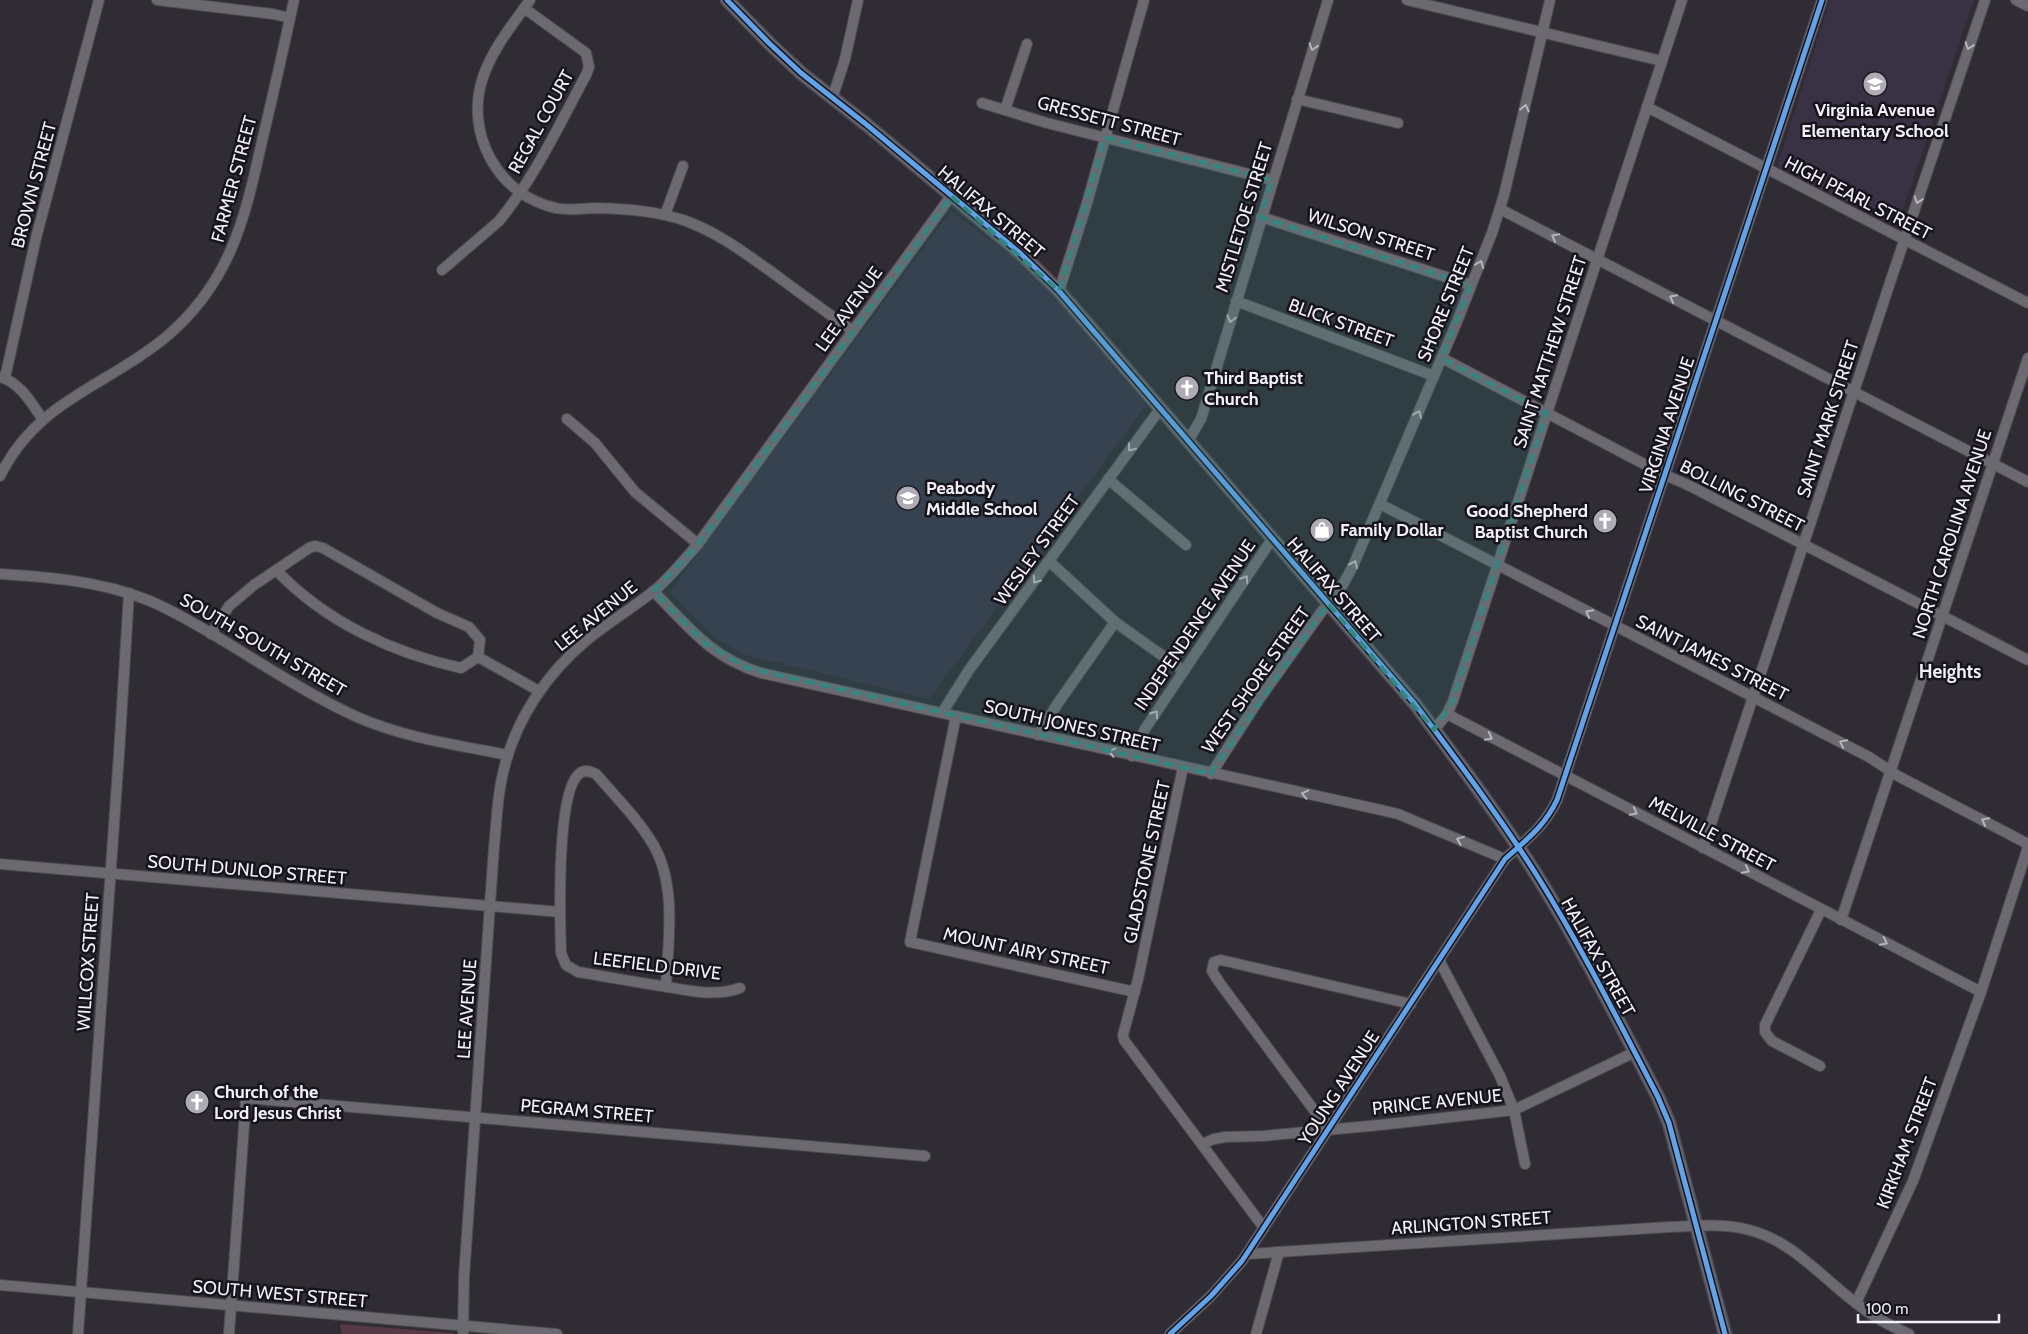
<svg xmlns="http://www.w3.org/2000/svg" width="2028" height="1334" font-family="Cabin,sans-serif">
	<rect width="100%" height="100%" fill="#302c34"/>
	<!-- built -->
	<g fill="#393144">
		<path d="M1830,0h144l-77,227 -120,-60z"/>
		<path d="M951,211l68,50 35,36 92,108 -217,294 -187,-45 -29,-18 -43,-44z"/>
	</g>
	<!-- green -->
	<path fill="#573846" d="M340,1324l113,9v1h-111z"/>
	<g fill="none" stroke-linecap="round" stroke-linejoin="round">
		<defs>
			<g id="minor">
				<path d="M157,0l116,14 17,4"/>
				<path d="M530,0c-17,24 -37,48 -47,77 -19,56 15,119 73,131 13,3 27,0 41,0 31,1 60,3 89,13 33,12 60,33 87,52 27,20 53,39 80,58"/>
				<path d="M1407,0l255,61"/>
				<path d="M2016,0l12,6"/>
				<path d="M832,99l13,-40 13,-59"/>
				<path d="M1297,99l101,24"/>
				<path d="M982,103l65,20 225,57"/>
				<path d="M1647,107l381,196"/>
				<path d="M1005,110l22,-66"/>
				<path d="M1500,209l528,273"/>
				<path d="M665,215l18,-49"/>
				<path d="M1261,217l210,68"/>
				<path d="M442,270l57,-49c36,-44 60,-96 87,-146l3,-8 -3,-14 -62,-45"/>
				<path d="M1059,291l28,-88 57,-203"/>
				<path d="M1236,301l198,75"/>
				<path d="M1442,358l223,117 23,10 340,175"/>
				<path d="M0,377c20,5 32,27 43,43"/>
				<path d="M5,378l31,-140 63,-238"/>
				<path d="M567,419l28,24 40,49 63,52"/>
				<path d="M1188,441l13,-22 127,-419"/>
				<path d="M0,476c38,-77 106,-89 166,-139 66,-56 79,-120 97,-200 11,-46 21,-91 31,-137"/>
				<path d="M1108,479l78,66"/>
				<path d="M1380,504l489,253 29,19 130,68"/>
				<path d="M1049,561l66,61 69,49"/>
				<path d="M277,571c49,51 116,82 184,97l17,-11"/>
				<path d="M0,574c49,3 99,7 145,25 26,10 50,25 74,39 45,27 90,57 138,79 48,21 100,28 151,38"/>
				<path d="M653,591c36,36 57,66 108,82l620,137 17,4 107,45"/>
				<path d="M211,634l18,-28 25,-21 55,-37 6,-2 8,2 114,65 32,14 11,13 -2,17 61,34"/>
				<path d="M942,713l27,-43 191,-261"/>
				<path d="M1447,714l534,278"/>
				<path d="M956,716l-46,226 225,50"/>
				<path d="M1434,730l13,-16 6,-13 229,-701"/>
				<path d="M1038,735l20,-32 57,-81"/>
				<path d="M1132,756l13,-27 127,-190"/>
				<path d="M1183,767l-45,212 -15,56 1,5 140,188"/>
				<path d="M1211,774l47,-73 64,-90 13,-12 18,-33 103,-242 36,-91 12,-38 46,-195"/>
				<path d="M1703,848c94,-283 186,-566 282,-848"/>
				<path d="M0,864l560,48"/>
				<path d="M1841,920l187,-562"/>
				<path d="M1439,960l61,116 14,34 11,54"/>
				<path d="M666,987c2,-45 11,-100 -12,-141 -15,-26 -38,-49 -58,-72 -6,-3 -12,-5 -17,0 -23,19 -19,147 -18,179l5,12 12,7c25,4 51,9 77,13 28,4 57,13 85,3"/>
				<path d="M1820,1066l-48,-25 -7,-9v-7l56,-115"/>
				<path d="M1328,1129l-109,-147 -7,-11 2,-9 7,-2 190,44"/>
				<path d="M1202,1144l12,-5 11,-2 38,-1 117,-11 134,-15 121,-58"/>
				<path d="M1247,1254l422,-27c26,-1 54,-4 80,3 44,11 72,47 107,73 16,13 34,23 53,31"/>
				<path d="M0,1285l557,49"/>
				<path d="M1856,1303l57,-122 68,-189 47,-145"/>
				<path d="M78,1334l41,-580 10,-161"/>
				<path d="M229,1334l17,-236 679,58"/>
				<path d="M463,1334l1,-57 30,-430c3,-26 3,-53 10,-78 12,-50 43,-96 83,-129 21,-17 45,-32 67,-49 16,-14 30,-31 44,-47l253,-348"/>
				<path d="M1170,1334l41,-38 31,-35 263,-402c22,-20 39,-32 52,-59l265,-800"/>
				<path d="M1256,1334l23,-82"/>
			</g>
			<path id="major" d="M727,0l43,44 31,29 66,52 153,128 39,38 356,413c42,56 84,112 121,170 45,72 83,148 122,223l11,26 56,211"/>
		</defs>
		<!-- minor casing -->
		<use href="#minor" stroke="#4d4a51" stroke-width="12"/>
		<!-- major casing -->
		<use href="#major" stroke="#4d4a51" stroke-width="15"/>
		<!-- minor -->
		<use href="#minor" stroke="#6c6a70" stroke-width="10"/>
		<!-- major -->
		<use href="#major" stroke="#67656f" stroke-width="12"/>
		<defs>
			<g id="cycleway">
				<path d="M727,0l43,44 31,29 66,52 153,128 39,38 356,413c42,56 84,112 121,170 45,72 83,148 122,223l11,26 56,211"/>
				<path d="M1170,1334l41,-38 31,-35 263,-402c22,-20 39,-32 52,-59l265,-800"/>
			</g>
		</defs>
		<!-- cycleway casing -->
		<use href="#cycleway" stroke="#16141a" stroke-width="8"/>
		<!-- cycleway -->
		<use href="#cycleway" stroke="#60a3ed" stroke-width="5"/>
	</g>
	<!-- one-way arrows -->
	<defs><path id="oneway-chevron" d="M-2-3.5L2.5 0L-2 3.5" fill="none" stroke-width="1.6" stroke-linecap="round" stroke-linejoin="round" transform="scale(1.25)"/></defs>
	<g stroke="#b7b4bc">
		<use href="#oneway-chevron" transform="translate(1969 46) rotate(109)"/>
		<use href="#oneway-chevron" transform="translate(1313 47) rotate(107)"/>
		<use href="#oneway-chevron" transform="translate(1525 108) rotate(-77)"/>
		<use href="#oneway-chevron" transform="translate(1918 200) rotate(109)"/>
		<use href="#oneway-chevron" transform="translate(1555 237) rotate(-152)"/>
		<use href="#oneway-chevron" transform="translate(1480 264) rotate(-68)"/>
		<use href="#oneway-chevron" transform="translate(1673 298) rotate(-153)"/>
		<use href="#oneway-chevron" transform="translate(1231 319) rotate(106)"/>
		<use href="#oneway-chevron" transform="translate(1418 414) rotate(-67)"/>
		<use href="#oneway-chevron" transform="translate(1131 448) rotate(127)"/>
		<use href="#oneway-chevron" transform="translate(1354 564) rotate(-66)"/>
		<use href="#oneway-chevron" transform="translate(1245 579) rotate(-57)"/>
		<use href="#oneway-chevron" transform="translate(1036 580) rotate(125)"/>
		<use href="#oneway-chevron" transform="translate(1589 613) rotate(-152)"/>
		<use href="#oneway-chevron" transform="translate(1155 714) rotate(-55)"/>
		<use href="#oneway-chevron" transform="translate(1489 737) rotate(27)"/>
		<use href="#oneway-chevron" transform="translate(1843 743) rotate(-153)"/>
		<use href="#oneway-chevron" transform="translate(1112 752) rotate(-167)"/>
		<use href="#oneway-chevron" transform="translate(1305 794) rotate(-167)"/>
		<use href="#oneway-chevron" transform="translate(1634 812) rotate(27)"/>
		<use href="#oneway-chevron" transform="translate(1985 821) rotate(-152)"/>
		<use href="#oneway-chevron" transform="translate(1460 840) rotate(-158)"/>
		<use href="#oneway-chevron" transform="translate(1746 870) rotate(28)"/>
		<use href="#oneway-chevron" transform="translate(1884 942) rotate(27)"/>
	</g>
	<!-- marked area -->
	<path fill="#318883" fill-opacity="0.2" stroke="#318883" stroke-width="4" stroke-dasharray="10 6" stroke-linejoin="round" d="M1105,137l167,43 -11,37 210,68 -29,73 105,55 -94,288 -19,29 -106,-126 -117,170 -464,-106 -43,-25 -51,-52 45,-47 253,-348 108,95z"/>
	<!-- icons -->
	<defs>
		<symbol id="school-disc" viewBox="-11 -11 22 22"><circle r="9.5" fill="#afabb5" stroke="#16141a"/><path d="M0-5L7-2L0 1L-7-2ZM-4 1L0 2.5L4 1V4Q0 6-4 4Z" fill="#fff"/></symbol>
		<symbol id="church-disc" viewBox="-11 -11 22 22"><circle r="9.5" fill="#afabb5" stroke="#16141a"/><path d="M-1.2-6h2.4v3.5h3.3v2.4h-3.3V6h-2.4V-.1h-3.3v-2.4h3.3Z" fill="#fff"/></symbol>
		<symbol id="shop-disc" viewBox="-11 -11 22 22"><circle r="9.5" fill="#afabb5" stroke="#16141a"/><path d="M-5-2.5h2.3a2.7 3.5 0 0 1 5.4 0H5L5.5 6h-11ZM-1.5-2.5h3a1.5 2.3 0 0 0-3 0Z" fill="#fff"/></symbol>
	</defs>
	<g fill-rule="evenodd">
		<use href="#school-disc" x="1861" y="70" width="28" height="28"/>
		<use href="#church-disc" x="1173" y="374" width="28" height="28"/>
		<use href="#school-disc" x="894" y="484" width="28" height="28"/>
		<use href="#church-disc" x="1591" y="507" width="28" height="28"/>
		<use href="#shop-disc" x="1308" y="516" width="28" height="28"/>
		<use href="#church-disc" x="183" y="1088" width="28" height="28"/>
	</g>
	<g text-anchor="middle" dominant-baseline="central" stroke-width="5" stroke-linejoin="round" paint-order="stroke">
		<!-- poi labels -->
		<g font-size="18" font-weight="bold" fill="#f4f0fb" stroke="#16141a" text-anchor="start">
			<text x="1875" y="110" text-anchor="middle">Virginia Avenue<tspan x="1875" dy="21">Elementary School</tspan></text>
			<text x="1204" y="378">Third Baptist<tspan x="1204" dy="21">Church</tspan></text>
			<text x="926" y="488">Peabody<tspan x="926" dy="21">Middle School</tspan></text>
			<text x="1588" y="511" text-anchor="end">Good Shepherd<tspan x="1588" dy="21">Baptist Church</tspan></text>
			<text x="1340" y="530">Family Dollar</text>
			<text x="214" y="1092">Church of the<tspan x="214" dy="21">Lord Jesus Christ</tspan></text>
		</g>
		<!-- street labels -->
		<g font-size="18" fill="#f4f0fb" stroke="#16141a">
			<text transform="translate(1109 121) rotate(15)">GRESSETT STREET</text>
			<text transform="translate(541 122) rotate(-61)">REGAL COURT</text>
			<text transform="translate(234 179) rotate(-75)">FARMER STREET</text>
			<text transform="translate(34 185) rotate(-75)">BROWN STREET</text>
			<text transform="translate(1858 198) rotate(27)">HIGH PEARL STREET</text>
			<text transform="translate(991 212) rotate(40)">HALIFAX STREET</text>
			<text transform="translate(1244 217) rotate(-73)">MISTLETOE STREET</text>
			<text transform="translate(1371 235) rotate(18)">WILSON STREET</text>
			<text transform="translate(1446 304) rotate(-68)">SHORE STREET</text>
			<text transform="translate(849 309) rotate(-54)">LEE AVENUE</text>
			<text transform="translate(1341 323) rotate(20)">BLICK STREET</text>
			<text transform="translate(1550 352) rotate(-72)">SAINT MATTHEW STREET</text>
			<text transform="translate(1828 419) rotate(-72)">SAINT MARK STREET</text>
			<text transform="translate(1667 425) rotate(-72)">VIRGINIA AVENUE</text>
			<text transform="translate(1742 496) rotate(27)">BOLLING STREET</text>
			<text transform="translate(1952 534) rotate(-72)">NORTH CAROLINA AVENUE</text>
			<text transform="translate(1037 550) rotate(-54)">WESLEY STREET</text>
			<text transform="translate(1334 590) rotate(49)">HALIFAX STREET</text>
			<text transform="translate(596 616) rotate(-39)">LEE AVENUE</text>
			<text transform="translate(1195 625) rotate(-56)">INDEPENDENCE AVENUE</text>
			<text transform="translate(263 645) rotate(30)">SOUTH SOUTH STREET</text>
			<text transform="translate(1712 658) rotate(27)">SAINT JAMES STREET</text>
			<text transform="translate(1256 680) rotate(-55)">WEST SHORE STREET</text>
			<text transform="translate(1072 726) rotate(13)">SOUTH JONES STREET</text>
			<text transform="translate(1712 834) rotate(28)">MELVILLE STREET</text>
			<text transform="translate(1147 862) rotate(-78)">GLADSTONE STREET</text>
			<text transform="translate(247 870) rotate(5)">SOUTH DUNLOP STREET</text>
			<text transform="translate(1026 951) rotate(12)">MOUNT AIRY STREET</text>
			<text transform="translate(1598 957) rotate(61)">HALIFAX STREET</text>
			<text transform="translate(88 962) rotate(-86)">WILLCOX STREET</text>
			<text transform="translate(657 966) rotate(7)">LEEFIELD DRIVE</text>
			<text transform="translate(467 1009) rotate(-86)">LEE AVENUE</text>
			<text transform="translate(1339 1088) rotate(-57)">YOUNG AVENUE</text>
			<text transform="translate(1437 1102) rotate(-6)">PRINCE AVENUE</text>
			<text transform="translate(587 1111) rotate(5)">PEGRAM STREET</text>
			<text transform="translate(1907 1143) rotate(-69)">KIRKHAM STREET</text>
			<text transform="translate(1471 1223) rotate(-4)">ARLINGTON STREET</text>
			<text transform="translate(280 1294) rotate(5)">SOUTH WEST STREET</text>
		</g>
		<!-- neighbourhood labels -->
		<g font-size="19" font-weight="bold" fill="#f4f0fb" stroke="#16141a">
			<text x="1950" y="671">Heights</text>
		</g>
	</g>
	<!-- scale -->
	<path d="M1858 1314v8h141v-8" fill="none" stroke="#f4f0fb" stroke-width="2.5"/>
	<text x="1866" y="1314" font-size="15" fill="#f4f0fb" stroke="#16141a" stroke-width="4" paint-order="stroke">100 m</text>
</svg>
